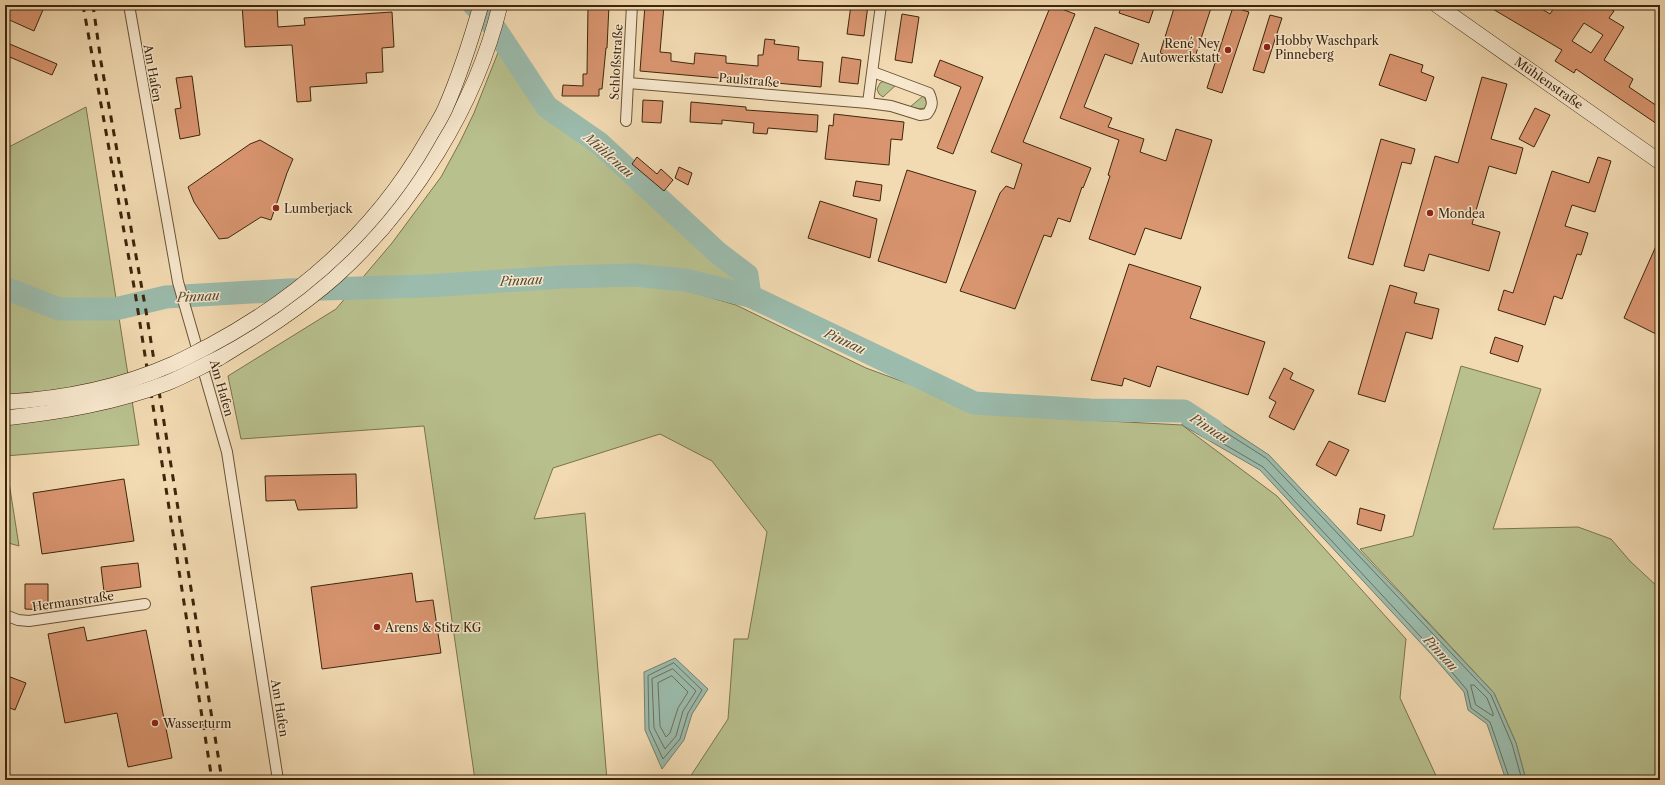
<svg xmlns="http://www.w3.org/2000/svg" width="1665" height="785" font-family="'Libre Caslon Text',serif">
	<rect width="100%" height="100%" fill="#f2dab2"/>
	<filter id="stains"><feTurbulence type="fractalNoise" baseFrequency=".005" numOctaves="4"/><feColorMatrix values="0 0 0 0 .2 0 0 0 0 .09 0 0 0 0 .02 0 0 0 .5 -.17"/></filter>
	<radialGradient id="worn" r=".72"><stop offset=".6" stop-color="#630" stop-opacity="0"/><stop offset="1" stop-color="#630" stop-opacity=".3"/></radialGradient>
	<!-- green -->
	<g fill="#b8c08e" stroke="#7a734d">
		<path d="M503,40l44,67 52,36 119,110 29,22 3,21 -65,-16 -49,-4 100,29 130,63 92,34 111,17 113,6 95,71 129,143 -6,59 38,82h-750l40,-61 6,-80h14l19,-107 -55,-71 -52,-27 -107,34 -19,51 51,-6 22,267h-132l-51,-354 -183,13 -13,-63 108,-67 56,-66 49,-66 19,-35 14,-29z"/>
		<path d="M884,81l12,4 -13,12 -4,-3 -2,-5 3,-6z"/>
		<path d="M923,96c12,14 -2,14 -13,11z"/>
		<path d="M86,107l53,338 -134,11v-307z"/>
		<path d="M1461,366l80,23 -48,140 85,-2 33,12 19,22 30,28v191h-134l-10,-37 -22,-50 -134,-144 53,-13z"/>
		<path d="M5,457l14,89 -14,-4z"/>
	</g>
	<!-- water -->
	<g fill="#9bbbac" stroke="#757f6c">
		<path d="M1190,403l79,52 225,238 22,50 10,37h-20l-19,-56 -19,-14 -4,-18 -33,-38 -171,-184 -78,-45z"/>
		<path d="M675,658l33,31 -16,25 -8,26 -22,29 -17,-39 -1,-58z"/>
	</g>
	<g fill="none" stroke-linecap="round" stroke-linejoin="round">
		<!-- shore -->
		<g stroke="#6c705c" stroke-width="1">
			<path d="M674,663l28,27 -14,23 -8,26 -17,20 -14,-30 -1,-53z"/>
			<path d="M673,669l23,22 -13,20 -7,25 -11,13 -11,-21 -2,-49z"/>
			<path d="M672,676l16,16 -10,16 -8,25 -4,4 -6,-11 -2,-43z"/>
			<path d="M1471,685h3l13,13 6,15v3l-17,-11z"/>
			<path d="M1510,780l-20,-58 -19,-14 -4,-18 -33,-39 -171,-184 -75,-44 4,-12 74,47 225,237 21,49 10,36"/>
		</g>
		<!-- river -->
		<g stroke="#9bbbac" stroke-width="23">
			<path d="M474,5l14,13 59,89 52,36 119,110 29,22 3,21"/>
			<path d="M5,288l54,21h56l51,-12 122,-7 138,-4 137,-9 70,-2 52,5 65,16 224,107 116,7 94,1 29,19"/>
		</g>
	</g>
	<!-- building -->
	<g fill="#d99570" stroke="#3d260c" fill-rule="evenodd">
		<path d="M5,5h40l-11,26 -29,-13z"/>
		<path d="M242,5h35l1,22 27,-2 -1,-7 88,-6 2,35 -12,1 1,24 -17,1 1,10 -57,4 1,14 -14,1 -5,-57 -47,2z"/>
		<path d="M588,5h21l-2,43h-1l-4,41h-3v7h-37l1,-11 20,1v-12h4z"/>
		<path d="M645,5h19l-4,47 11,1v8l23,3 1,-11 31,3v7l32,3v-11h5l2,-16 10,1 -1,4 25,3 -1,13 25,2 -2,25 -181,-16z"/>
		<path d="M851,5h17l-4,31 -17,-2z"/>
		<path d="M1051,5l24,9 -52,128 68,26 -8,20 -1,-1 -12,35 -12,-4 -7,19 -7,-2 -29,74 -55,-18 40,-98 6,-7 8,3 8,-25 -31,-12z"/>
		<path d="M1122,5h33l-6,18 -30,-10z"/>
		<path d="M1175,5h37l-19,58 -33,-10z"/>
		<path d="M1486,5h49l15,9 6,-9h48l10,6 -5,7 15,9 -20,33 29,19 -4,8 31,21v18l-84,-57 -2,4 -19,-12 7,-11zM1584,23l19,12 -12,18 -19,-12z"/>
		<path d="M1233,7l16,5 -27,81 -15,-5z"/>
		<path d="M902,14l17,3 -7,46 -17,-3z"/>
		<path d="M1270,15l12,3 -18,55 -11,-3z"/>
		<path d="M1095,27l44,17 -7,20 -27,-10 -21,53 28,11 -4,9 36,12 -4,13 26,9 10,-32 36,11 -31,99 -36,-11 -10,27 -46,-16 21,-63 -2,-1 11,-35 -59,-22z"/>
		<path d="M5,42l52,22 -5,11 -47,-20z"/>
		<path d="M1390,54l33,11 -2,7 13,5 -8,24 -47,-16z"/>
		<path d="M842,57l19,3 -3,24 -19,-2z"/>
		<path d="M940,60l43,17 -30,77 -16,-6 24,-61 -27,-11z"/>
		<path d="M192,76l8,59 -20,4 -5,-30 6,-1 -5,-30z"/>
		<path d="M1482,77l25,7 -16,55 32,9 -7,26 -27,-8 -17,58 28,8 -11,39 -60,-17 -5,17 -20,-5 31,-110 23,7z"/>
		<path d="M643,100l20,1 -2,22 -19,-1z"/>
		<path d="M691,102l55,5v3l72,5 -1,17 -49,-4 -1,6 -14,-1 1,-10 -32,-3v4l-32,-2z"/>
		<path d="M1535,108l15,7 -16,32 -15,-8z"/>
		<path d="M834,114l70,8 -2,18 -11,-1 -2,26 -64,-6 4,-34 4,1z"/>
		<path d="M1381,139l34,10 -4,15 -9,-2 -29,103 -25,-7z"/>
		<path d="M260,140l33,19 -6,14 -16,47 -10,-3 -33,21 -9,1 -25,-37 -6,-15 62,-43z"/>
		<path d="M637,157l20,17 4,-5 12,11 -9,11 -32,-27z"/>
		<path d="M1598,157l13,4 -16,51 -23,-7 -7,21 23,7 -7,22 -4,-1 -15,45 -8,-3 -9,29 -47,-15 6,-20 9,3 39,-122 37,12z"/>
		<path d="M679,167l13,6 -4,12 -13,-7z"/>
		<path d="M907,170l69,21 -30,92 -68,-22z"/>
		<path d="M856,181l26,4 -2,16 -27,-5z"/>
		<path d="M820,201l57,18 -7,39 -62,-20z"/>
		<path d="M1660,237v99l-36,-18z"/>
		<path d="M1129,264l72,23 -11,31 75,24 -17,53 -91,-29 -7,21 -26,-9 -2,8 -31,-6z"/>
		<path d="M1390,285l27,8 -3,10 25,6 -7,30 -26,-7 -21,70 -27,-8z"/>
		<path d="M1495,337l28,9 -5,16 -28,-9z"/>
		<path d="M1284,368l9,5 -3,6 24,11 -20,40 -25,-13 7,-15 -7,-4z"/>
		<path d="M1329,441l20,9 -13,26 -20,-11z"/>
		<path d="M356,474l1,34 -59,2 -3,-10 -29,1 -1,-25z"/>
		<path d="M124,479l10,62 -92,13 -9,-61z"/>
		<path d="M1360,508l25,7 -4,16 -24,-7z"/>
		<path d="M138,563l3,24 -37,5 -3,-25z"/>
		<path d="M412,573l4,29 17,-2 8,53 -119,16 -11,-82z"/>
		<path d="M25,584h23v26l-23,-1z"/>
		<path d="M84,627l3,14 59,-11 26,128 -44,9 -11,-54 -52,10 -17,-89z"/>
		<path d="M5,675l21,8 -11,27 -10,-4z"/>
	</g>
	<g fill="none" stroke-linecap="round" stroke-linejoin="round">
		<defs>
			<g id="street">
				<path d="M129,5l49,277 49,170 51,328"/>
				<path d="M628,83l240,20 13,-98"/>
				<path d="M868,103l23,3 29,9 7,-1c6,-8 6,-12 2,-21l-56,-21"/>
				<path d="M626,121l6,-116"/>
				<path d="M5,615l13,5 11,1 116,-17"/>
			</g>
			<g id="secondary">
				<path d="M1437,5l223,157"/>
				<path d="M219,358c41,-25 81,-50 117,-82 76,-69 140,-170 164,-271"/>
			</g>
		</defs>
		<!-- street casing -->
		<use href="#street" stroke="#6a5336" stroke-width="12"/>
		<!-- secondary casing -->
		<use href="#secondary" stroke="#3d260c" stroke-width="16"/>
		<!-- street -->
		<use href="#street" stroke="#f7e7cd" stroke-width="10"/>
		<!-- secondary -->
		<use href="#secondary" stroke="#f7e7cd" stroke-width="15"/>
		<!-- rail -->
		<g stroke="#3d260c" stroke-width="3" stroke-dasharray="7 7" stroke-linecap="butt">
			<path d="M83,5l52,287 77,488"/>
			<path d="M93,5l8,57 45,249 76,469"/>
		</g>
		<defs>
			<g id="secondary-bridge">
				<path d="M5,402c57,-3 116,-15 168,-38 12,-5 24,-12 36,-18 90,-48 167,-116 218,-205 6,-11 13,-21 18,-32 15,-34 26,-69 36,-104"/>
				<path d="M5,418c56,-6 109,-15 162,-35 18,-7 35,-17 52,-25"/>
			</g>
		</defs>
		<!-- secondary-bridge casing -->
		<use href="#secondary-bridge" stroke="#3d260c" stroke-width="16" stroke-linecap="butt"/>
		<!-- secondary-bridge -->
		<use href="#secondary-bridge" stroke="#f7e7cd" stroke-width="15"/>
	</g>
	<!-- markers -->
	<g fill="#8f2418" stroke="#f7e7cd" stroke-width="1.5">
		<circle cx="1267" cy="47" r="4"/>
		<circle cx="1228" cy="50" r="4"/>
		<circle cx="276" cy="208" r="4"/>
		<circle cx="1430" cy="213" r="4"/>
		<circle cx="377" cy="627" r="4"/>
		<circle cx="155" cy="723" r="4"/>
	</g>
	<g text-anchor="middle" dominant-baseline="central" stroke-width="3" stroke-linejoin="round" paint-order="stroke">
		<!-- poi labels -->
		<g font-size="12" fill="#3d260c" stroke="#f7e7cd" text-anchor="start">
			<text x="1275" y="40">Hobby Waschpark<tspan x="1275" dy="14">Pinneberg</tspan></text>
			<text x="1220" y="43" text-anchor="end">René Ney<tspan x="1220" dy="14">Autowerkstatt</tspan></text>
			<text x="284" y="208">Lumberjack</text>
			<text x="1438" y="213">Mondea</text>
			<text x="385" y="627">Arens &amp; Stitz KG</text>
			<text x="163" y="723">Wasserturm</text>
		</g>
		<!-- street labels -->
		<g font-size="12" fill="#3d260c" stroke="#f7e7cd">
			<text transform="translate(616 62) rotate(-87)">Schloßstraße</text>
			<text transform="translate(153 73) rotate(80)">Am Hafen</text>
			<text transform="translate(749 80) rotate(5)">Paulstraße</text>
			<text transform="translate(1549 83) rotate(35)">Mühlenstraße</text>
			<text transform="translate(222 388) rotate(74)">Am Hafen</text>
			<text transform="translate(73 601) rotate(-8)">Hermanstraße</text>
			<text transform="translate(280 708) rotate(81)">Am Hafen</text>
		</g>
		<!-- water labels -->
		<g font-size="13" font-style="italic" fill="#544b34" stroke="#f7e7cd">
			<text transform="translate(609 155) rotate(41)">Mühlenau</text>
			<text transform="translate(521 280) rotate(-3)">Pinnau</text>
			<text transform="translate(198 296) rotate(-3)">Pinnau</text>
			<text transform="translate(845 341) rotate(25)">Pinnau</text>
			<text transform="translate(1210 428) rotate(33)">Pinnau</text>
			<text transform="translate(1441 653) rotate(47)">Pinnau</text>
		</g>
	</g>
	<!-- margin -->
	<rect width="1665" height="785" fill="none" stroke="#f2dab2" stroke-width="20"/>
	<rect x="6" y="6" width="1653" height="773" fill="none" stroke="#3d260c" stroke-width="2"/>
	<rect x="10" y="10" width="1645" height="765" fill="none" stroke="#3d260c"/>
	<rect width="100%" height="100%" filter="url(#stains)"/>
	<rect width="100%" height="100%" fill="url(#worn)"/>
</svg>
